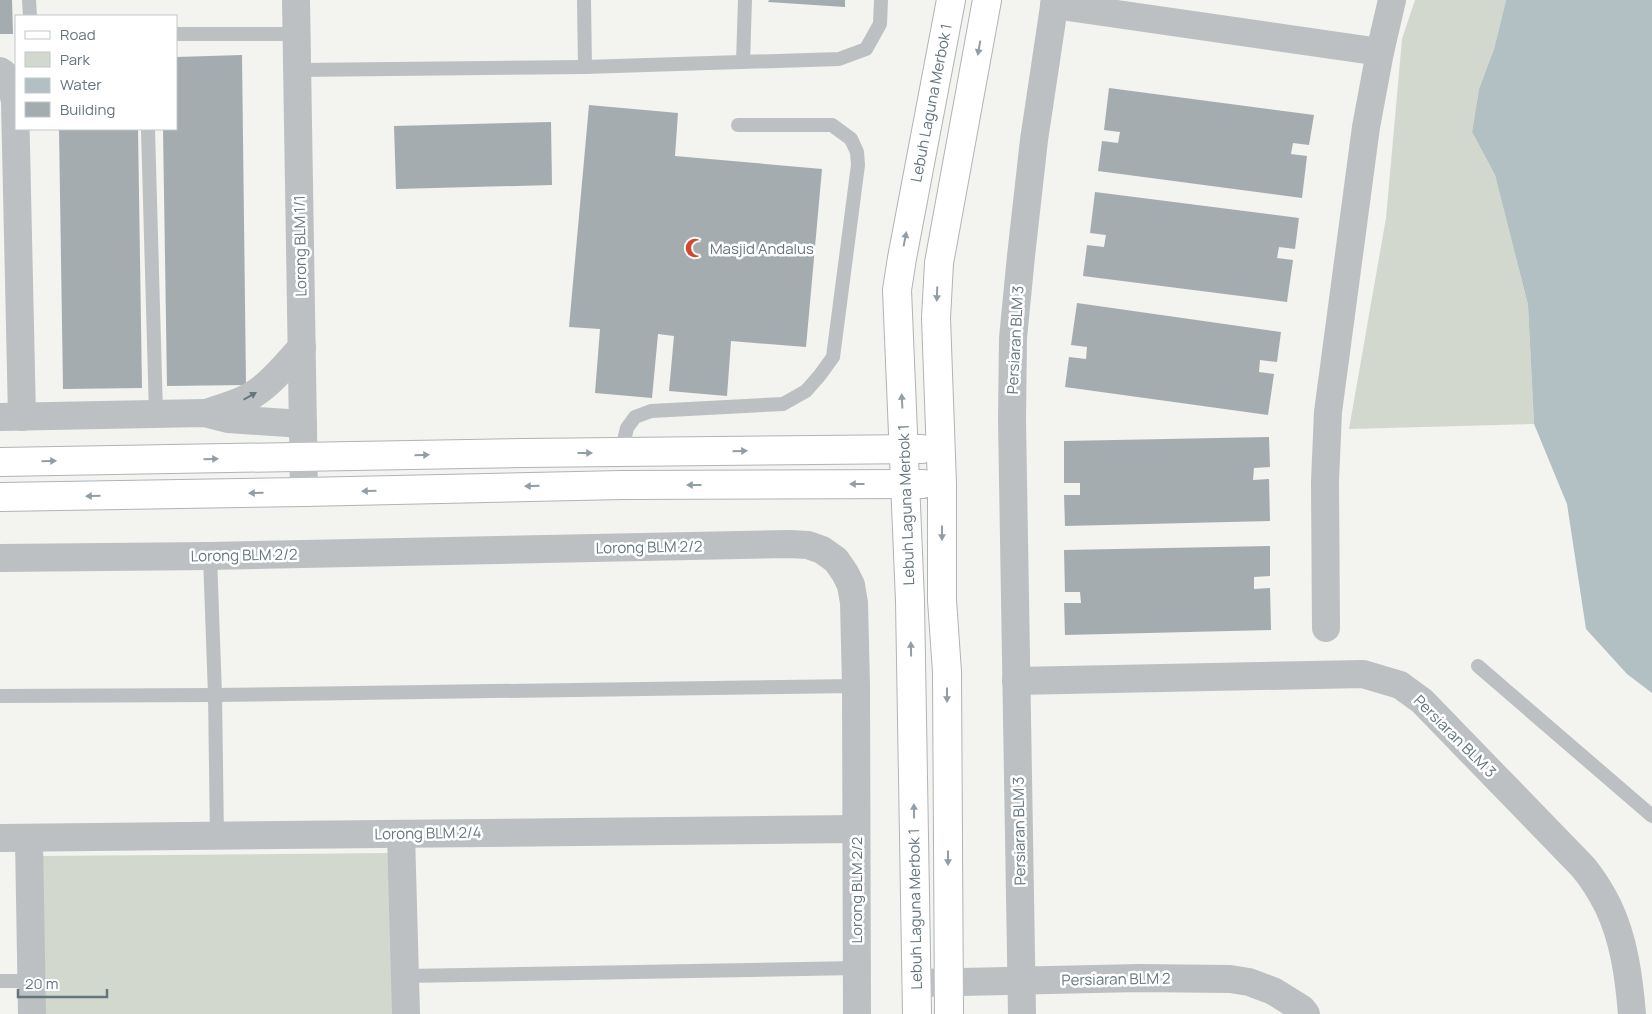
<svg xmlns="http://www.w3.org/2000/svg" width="1652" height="1014" font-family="Manrope,sans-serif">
	<rect width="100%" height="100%" fill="#f3f3ef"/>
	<!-- green -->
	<g fill="#d3d8cf">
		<path d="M1415,0h91l-12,49 -15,40 -7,43 23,43 33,130 6,119 -185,5 37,-211 16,-179z"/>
		<path d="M390,853l4,161h-349l-4,-158z"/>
	</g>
	<!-- water -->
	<path fill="#b3c0c3" d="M1506,0h146v693l-25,-19 -41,-45 -19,-125 -33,-80 -6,-119 -33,-130 -23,-43 7,-43 15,-40z"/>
	<!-- building -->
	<g fill="#a4acb0">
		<path d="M0,0h12l1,34h-13z"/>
		<path d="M769,0h76v7l-77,-5z"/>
		<path d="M242,55l4,330 -79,1 -4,-257h13v-72z"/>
		<path d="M1109,88l205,27 -5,30 -16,-2 -2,11 16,2 -5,42 -204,-27 4,-30 16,2 2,-11 -16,-2z"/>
		<path d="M589,105l89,8 -3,43 147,13 -16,178 -75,-6 -4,55 -58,-5 5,-55 -16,-2 -6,64 -57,-5 5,-64 -31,-2z"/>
		<path d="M551,122l1,63 -156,4 -2,-63z"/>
		<path d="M59,129h79l4,259 -79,1z"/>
		<path d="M1095,192l204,26 -4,31 -16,-2 -2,11 16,2 -6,42 -204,-26 4,-31 17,2 2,-12 -16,-2z"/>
		<path d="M1077,303l204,29 -4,30 -17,-2 -1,12 15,2 -6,41 -203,-28 4,-30 17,2 1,-12 -16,-2z"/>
		<path d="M1269,437l1,30 -16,1 -1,12 16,-1 1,42 -205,5 -1,-31h16v-12h-16v-42z"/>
		<path d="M1270,546v30l-16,1v12l16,-1 1,42 -206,5 -1,-32h17l-1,-11h-15l-1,-42z"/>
	</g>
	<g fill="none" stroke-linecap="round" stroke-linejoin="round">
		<defs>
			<g id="secondary">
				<path d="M0,462l523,-9 399,-4"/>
				<path d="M0,497l304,-5 318,-7 301,-1"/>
				<path d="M917,1014l-7,-413 -13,-311 5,-32 49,-258"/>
				<path d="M949,1014l-2,-342 -5,-72v-116l-6,-166 3,-55 48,-263"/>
			</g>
		</defs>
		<!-- secondary casing -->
		<use href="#secondary" stroke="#afb4b7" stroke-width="30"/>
		<!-- lane -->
		<g stroke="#bcc0c3" stroke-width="14">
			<path d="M29,0l1,16"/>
			<path d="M584,0l1,67"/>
			<path d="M176,34h121"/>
			<path d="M743,62l2,-62"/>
			<path d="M297,70l288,-3 254,-8 27,-10 14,-25 1,-24"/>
			<path d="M148,129l8,285"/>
			<path d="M621,453l6,-25 8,-11 16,-6 132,-7 23,-13 14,-16 13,-18 25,-192 -1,-13 -6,-13 -19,-14h-94"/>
			<path d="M210,556l5,139 2,142"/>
			<path d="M1478,666l174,150"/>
			<path d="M0,696l215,-1 641,-9"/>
			<path d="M404,976l453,-8"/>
			<path d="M0,981h31"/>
		</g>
		<!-- street -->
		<g stroke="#bcc0c3" stroke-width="28">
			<path d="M296,0l8,492"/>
			<path d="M1054,5l326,47"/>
			<path d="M0,71c11,6 12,18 15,30l7,316"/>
			<path d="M206,413c16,-6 34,-9 48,-19 18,-11 33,-31 48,-47"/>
			<path d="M0,417l204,-4 24,6 75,5"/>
			<path d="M0,558l210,-2 579,-12 19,1 14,5 14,10 9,13 6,12 3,18 2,83 1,328"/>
			<path d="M1326,628l-1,-147 3,-69 38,-285 14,-75 12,-52"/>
			<path d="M1016,681l347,-7 37,11 22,16 161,166c10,12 18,25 25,39 16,33 21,72 24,108"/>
			<path d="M401,834l5,180"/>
			<path d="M0,838l856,-9"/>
			<path d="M29,838l3,176"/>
			<path d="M916,983l223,-5 91,1 19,3 24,9 29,18 4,5"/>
			<path d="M1022,1014l-10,-594 1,-82 8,-82 13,-116 21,-140"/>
		</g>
		<!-- secondary -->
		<use href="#secondary" stroke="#fff" stroke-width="28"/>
	</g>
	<!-- one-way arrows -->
	<defs><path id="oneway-solid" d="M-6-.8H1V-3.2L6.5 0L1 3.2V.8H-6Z" transform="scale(1.25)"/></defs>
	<g fill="#929ea5">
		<use href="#oneway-solid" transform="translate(979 48) rotate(100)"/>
		<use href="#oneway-solid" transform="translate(905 239) rotate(-79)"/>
		<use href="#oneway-solid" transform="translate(937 294) rotate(92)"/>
		<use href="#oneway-solid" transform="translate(902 401) rotate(-93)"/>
		<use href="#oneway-solid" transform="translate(740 451) rotate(-1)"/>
		<use href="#oneway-solid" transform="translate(585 453)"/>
		<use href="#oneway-solid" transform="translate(422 455) rotate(-1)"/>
		<use href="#oneway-solid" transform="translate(211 459) rotate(-1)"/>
		<use href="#oneway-solid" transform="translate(49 461) rotate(-1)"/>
		<use href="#oneway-solid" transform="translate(857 484) rotate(180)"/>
		<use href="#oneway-solid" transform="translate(694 485) rotate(180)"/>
		<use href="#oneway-solid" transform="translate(532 486) rotate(179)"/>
		<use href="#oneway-solid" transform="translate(369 491) rotate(178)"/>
		<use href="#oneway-solid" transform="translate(256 493) rotate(179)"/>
		<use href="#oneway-solid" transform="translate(93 496) rotate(179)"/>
		<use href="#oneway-solid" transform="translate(942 533) rotate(90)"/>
		<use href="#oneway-solid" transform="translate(911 649) rotate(-91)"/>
		<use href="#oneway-solid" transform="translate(947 695) rotate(90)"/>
		<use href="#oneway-solid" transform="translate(914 811) rotate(-91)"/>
		<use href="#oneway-solid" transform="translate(948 858) rotate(90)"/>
	</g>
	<use fill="#64757e" href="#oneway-solid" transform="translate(250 396) rotate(-30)"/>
	<!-- icons -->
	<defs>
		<symbol id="mosque-bare" viewBox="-9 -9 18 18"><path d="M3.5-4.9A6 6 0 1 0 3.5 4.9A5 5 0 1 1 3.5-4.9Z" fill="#d5472e" stroke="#fff" stroke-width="2.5" paint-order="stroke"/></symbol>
	</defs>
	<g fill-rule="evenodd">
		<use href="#mosque-bare" x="681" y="234" width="28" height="28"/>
	</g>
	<g text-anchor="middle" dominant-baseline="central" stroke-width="5" stroke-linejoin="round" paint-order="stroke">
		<!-- street labels -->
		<g font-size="15" fill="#64757e" stroke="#fff">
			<text transform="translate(931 103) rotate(-79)">Lebuh Laguna Merbok 1</text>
			<text transform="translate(300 246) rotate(-91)">Lorong BLM 1/1</text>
			<text transform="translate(1015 340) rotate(-87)">Persiaran BLM 3</text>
			<text transform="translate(906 505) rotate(-92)">Lebuh Laguna Merbok 1</text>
			<text transform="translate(649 547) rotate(-1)">Lorong BLM 2/2</text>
			<text transform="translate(244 555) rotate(-1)">Lorong BLM 2/2</text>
			<text transform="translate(1455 736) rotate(45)">Persiaran BLM 3</text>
			<text transform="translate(1019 831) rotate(-91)">Persiaran BLM 3</text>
			<text transform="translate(428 833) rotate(-1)">Lorong BLM 2/4</text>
			<text transform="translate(856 890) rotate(-90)">Lorong BLM 2/2</text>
			<text transform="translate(915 909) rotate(-91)">Lebuh Laguna Merbok 1</text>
			<text transform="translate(1116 979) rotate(-1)">Persiaran BLM 2</text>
		</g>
		<!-- poi labels -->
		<g font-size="15" fill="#64757e" stroke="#fff" text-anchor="start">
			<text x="710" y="248">Masjid Andalus</text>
		</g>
	</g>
	<!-- legend -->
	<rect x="15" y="15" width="162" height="115" fill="#ffffff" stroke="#c1c8cb"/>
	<rect x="25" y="31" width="25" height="8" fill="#ffffff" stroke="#c1c8cb"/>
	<text x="60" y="40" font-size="15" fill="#64757e">Road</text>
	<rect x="25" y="52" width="25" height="15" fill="#d3d8cf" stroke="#c1c8cb"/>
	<text x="60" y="65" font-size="15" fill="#64757e">Park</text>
	<rect x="25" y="78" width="25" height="15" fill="#b3c0c3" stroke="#c1c8cb"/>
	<text x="60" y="90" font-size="15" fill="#64757e">Water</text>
	<rect x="25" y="102" width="25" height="15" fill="#a4acb0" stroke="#c1c8cb"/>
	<text x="60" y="115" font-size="15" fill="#64757e">Building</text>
	<!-- scale -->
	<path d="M18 989v8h89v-8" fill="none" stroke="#64757e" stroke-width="2.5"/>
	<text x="25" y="989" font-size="15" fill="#64757e" stroke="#ffffff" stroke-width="4" paint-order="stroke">20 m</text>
</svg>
